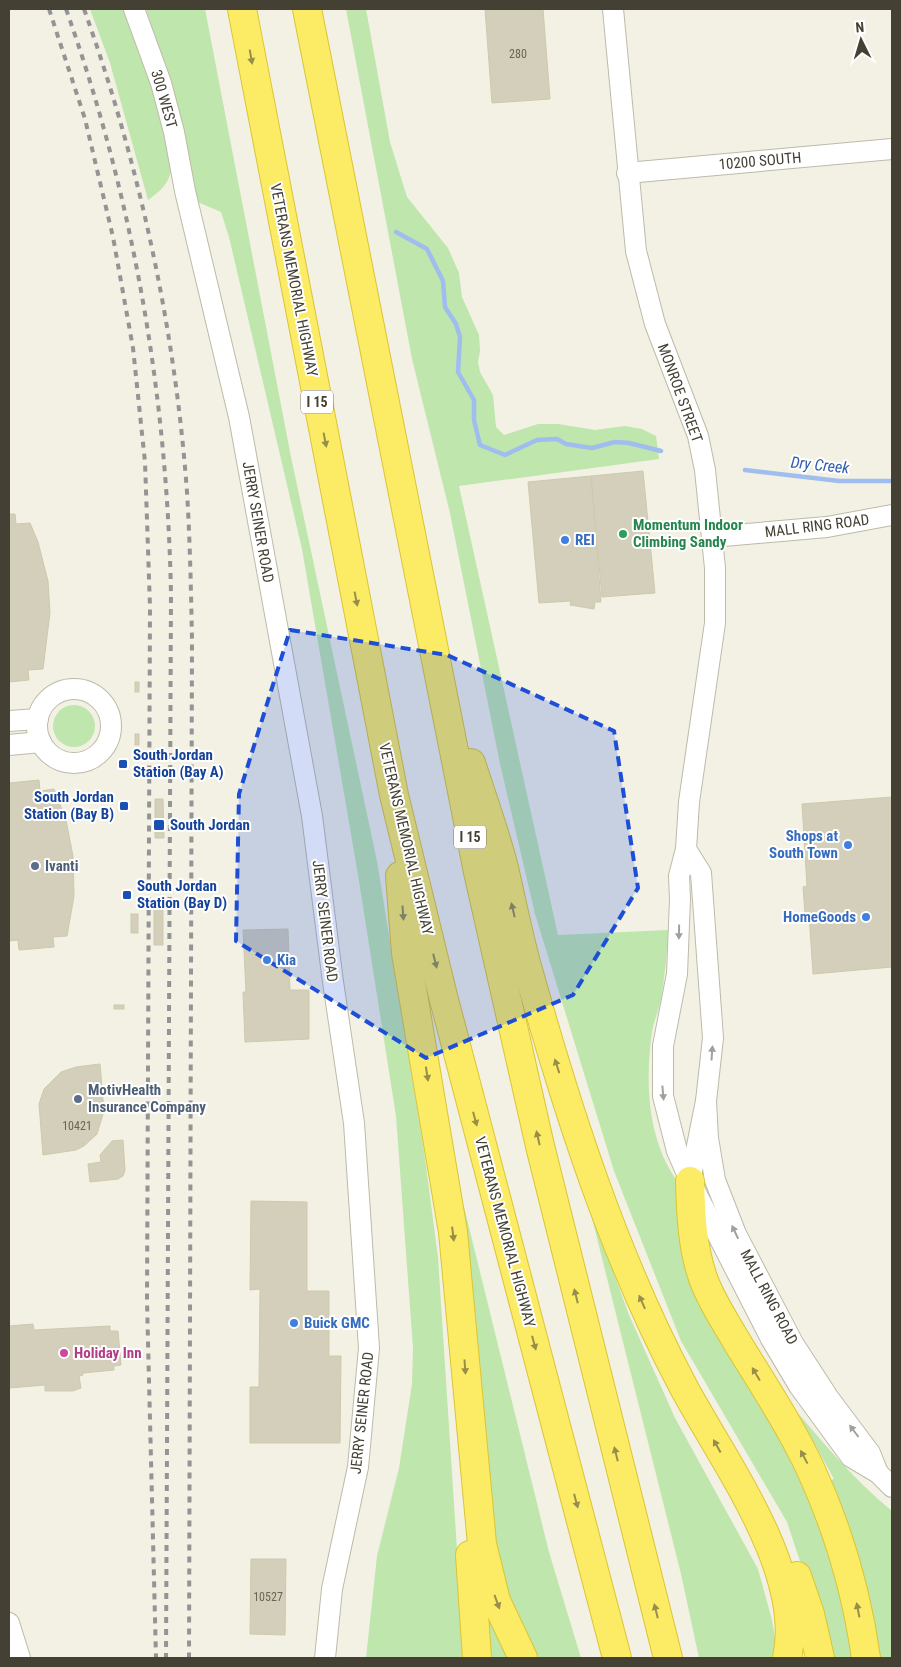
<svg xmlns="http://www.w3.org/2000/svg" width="901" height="1667" font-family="'Roboto Condensed',sans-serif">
	<rect width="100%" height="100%" fill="#f2f1e4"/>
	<!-- green -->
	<g fill="#bfe6ad">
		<path d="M90,9h35c11,33 52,132 46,162 -3,14 -12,21 -23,29l-38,-137z"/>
		<path d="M146,9h59l86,448 86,404 47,290 14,106 26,401h-98l11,-102 22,-88 13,-84 1,-36 -17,-232 -38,-241 -56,-326 -73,-312 -8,-25 -28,-12 -17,-91z"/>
		<path d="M346,9h20l24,133 17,55 41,51 11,25 3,24 17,38 1,16 -2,11 2,10 13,23 3,32 8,8 34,-11h20l37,6 30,-4 17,3 14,7 3,23 -200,27 99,449 110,-5c-1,23 -3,46 -7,69 -2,11 -7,21 -9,33 -7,50 -5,108 26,150l104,258 46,94 28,124h-24l-45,-136 -106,-181 -67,-170 -79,-257 -35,-150 -50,-251 -38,-154z"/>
		<circle cx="74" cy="726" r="21"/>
		<path d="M588,1202l41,113 46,103 83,151 14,51 5,31 -2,7h-76l-18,-84z"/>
		<path d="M464,1207l85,345 32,106h-44l-21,-38 -24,-83 -17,-225 -16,-102z"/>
		<path d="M798,1413c29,35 59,69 94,98v147h-12v-8h-5l-50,-167 9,-4z"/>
		<path d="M483,1597l28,61h-28z"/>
	</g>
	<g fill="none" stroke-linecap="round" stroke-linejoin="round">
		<!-- stream -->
		<g stroke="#a0bdef" stroke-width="4.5">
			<path d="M396,232l31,17 16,32 2,26 11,17 4,13 -2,35 16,28v20l6,25 25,10 32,-15 20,-1 9,5 26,4 23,-6 14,1 32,8"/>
			<path d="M745,470l94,11h53"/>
		</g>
	</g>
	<!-- building -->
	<g fill="#d3cfba" stroke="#cec9ad">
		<path d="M485,9h58l7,90 -58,4z"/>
		<path d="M643,471l12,122 -53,4 -11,-121z"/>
		<path d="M591,476l10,126h-6l-1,7 -24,-4 1,-4 -32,2 -11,-121z"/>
		<path d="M9,514h6l1,10 14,-1 8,19 10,39 2,32 -7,56 -15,1 1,10 -20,2z"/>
		<rect x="135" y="682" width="4" height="10"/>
		<rect x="135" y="734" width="4" height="11"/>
		<path d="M39,780l1,11 14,-2 12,31 7,36 1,40 -7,40 -14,1 1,10 -35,3 -1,-10 -9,1v-158z"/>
		<path d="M892,797v170l-79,7 -4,-60h-4l-2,-27 4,-1 -5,-82z"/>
		<path d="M155,799h8l1,39h-9z"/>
		<path d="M163,906v39h-9v-38z"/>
		<rect x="131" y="914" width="7" height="19"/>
		<path d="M288,929l2,61h19v49l-64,3 -2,-50h3l-3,-62z"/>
		<rect x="114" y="1005" width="10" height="4"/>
		<path d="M100,1064l4,47 -7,23 -13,12 -8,4 -33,5 -4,-51 5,-15 17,-17 15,-5z"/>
		<path d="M123,1140l2,30 -2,6 -5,3 -28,3 -2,-18 13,-2 -1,-7 12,-14z"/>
		<path d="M251,1201l56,1v89h22v65h12l-1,87h-90v-56h9l1,-98 -10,1z"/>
		<path d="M33,1324l1,6 76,-4v5h8l3,34 -7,1v4l-31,3v2l-4,1 2,12 -8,3h-28v-6l-36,3v-62z"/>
		<path d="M251,1559h35l-1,76 -35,-1z"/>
	</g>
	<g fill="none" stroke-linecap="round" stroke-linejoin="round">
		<defs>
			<g id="minor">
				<path d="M134,9l27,74 13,49 11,59 54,226 73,399 21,166 21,141 15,225 -11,119 -26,122 -7,69"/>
				<path d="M613,9l23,242 19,73 43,112 7,34 10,98v55l-26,179 -3,47 -7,27 1,23 -3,75 -14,72v50l14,55 13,30 81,158 28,47 52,71 27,16 14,14"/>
				<path d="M627,173l265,-24"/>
				<path d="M712,537l115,-10 65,-12"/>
				<circle cx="74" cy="726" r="37"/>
				<path d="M9,721l29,-2"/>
				<path d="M9,745l32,-3"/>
				<path d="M686,849l15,24 12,165 -7,63 -16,80"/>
				<path d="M706,1101l2,37 7,42 21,54 57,109 35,54 42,56 8,20"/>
				<path d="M9,1623l11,35"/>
			</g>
			<g id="highway">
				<path d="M242,9l152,786 49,201 174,662"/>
				<path d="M307,9l171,863 62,274 128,512"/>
				<path d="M471,763c11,34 23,67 32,101 9,38 16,76 27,113 39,139 85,281 153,409 40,75 123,185 104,272"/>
				<path d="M400,876l6,77 47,279 29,312 14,57 27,57"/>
				<path d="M690,1181c1,34 2,65 13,97 8,23 22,43 34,64 25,41 53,83 74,128 27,59 46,124 55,188"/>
				<path d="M470,1555l7,103"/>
				<path d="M797,1576l13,38 10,44"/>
			</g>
		</defs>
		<!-- minor casing -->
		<use href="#minor" stroke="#bdbba7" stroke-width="22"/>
		<!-- highway casing -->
		<use href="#highway" stroke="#dbc435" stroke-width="30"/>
		<!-- minor -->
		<use href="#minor" stroke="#fff" stroke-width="20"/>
		<!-- highway -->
		<use href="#highway" stroke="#fcec65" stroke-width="28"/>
		<!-- rail -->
		<g stroke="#949494" stroke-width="4" stroke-dasharray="6 6" stroke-linecap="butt">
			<path d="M49,9l36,110 28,118 20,111 12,114 5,145 -3,694 9,357"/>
			<path d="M66,9c67,189 101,384 105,585l-5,1064"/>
			<path d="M84,9c55,154 91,319 103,483 3,49 4,98 5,147l-3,1019"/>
		</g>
	</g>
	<!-- one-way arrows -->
	<defs><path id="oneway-solid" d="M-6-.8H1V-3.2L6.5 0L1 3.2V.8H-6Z" transform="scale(1.25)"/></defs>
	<g fill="#978e4a">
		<use href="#oneway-solid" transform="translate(251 57) rotate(80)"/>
		<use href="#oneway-solid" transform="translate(325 440) rotate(79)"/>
		<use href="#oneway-solid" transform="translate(356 599) rotate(79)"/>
		<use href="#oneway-solid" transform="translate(513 910) rotate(-103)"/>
		<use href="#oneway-solid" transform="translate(403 913) rotate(86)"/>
		<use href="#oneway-solid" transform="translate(435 961) rotate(76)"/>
		<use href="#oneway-solid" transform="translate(557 1066) rotate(-108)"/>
		<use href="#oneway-solid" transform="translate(427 1074) rotate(81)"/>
		<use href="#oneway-solid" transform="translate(475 1119) rotate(75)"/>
		<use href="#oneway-solid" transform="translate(538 1138) rotate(-103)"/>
		<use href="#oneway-solid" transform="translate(453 1234) rotate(83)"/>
		<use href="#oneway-solid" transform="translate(576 1296) rotate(-104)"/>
		<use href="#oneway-solid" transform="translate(642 1302) rotate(-114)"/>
		<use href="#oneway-solid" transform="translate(534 1343) rotate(75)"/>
		<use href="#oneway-solid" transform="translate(465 1367) rotate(86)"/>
		<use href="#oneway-solid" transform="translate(756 1374) rotate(-121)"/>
		<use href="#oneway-solid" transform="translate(717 1446) rotate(-119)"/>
		<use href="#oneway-solid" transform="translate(616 1454) rotate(-104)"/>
		<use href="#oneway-solid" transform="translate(804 1457) rotate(-118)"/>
		<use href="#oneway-solid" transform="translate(576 1501) rotate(75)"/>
		<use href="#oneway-solid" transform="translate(497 1602) rotate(70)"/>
		<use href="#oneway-solid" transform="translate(858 1610) rotate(-101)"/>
		<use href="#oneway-solid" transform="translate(656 1611) rotate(-104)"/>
	</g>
	<g fill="#a2a09a">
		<use href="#oneway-solid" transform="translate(679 932) rotate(91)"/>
		<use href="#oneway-solid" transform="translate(712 1053) rotate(-86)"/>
		<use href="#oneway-solid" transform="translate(663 1093) rotate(85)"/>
		<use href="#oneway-solid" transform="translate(735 1232) rotate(-115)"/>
		<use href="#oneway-solid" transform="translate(854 1431) rotate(-127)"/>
	</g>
	<!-- marked area -->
	<path fill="#1d4ed8" fill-opacity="0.2" stroke="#1d4ed8" stroke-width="4" stroke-dasharray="10 6" stroke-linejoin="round" d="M290,630l157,25 167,76 24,157 -65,107 -147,63 -190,-117 3,-147z"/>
	<!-- markers -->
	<circle fill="#2e9e5b" stroke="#fff" stroke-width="2" cx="623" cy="534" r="5"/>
	<g fill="#3f7fe0" stroke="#fff" stroke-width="2">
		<circle cx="565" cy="540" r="5"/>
		<circle cx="848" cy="845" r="5"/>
		<circle cx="866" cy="917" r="5"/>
		<circle cx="267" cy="960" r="5"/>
		<circle cx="294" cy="1323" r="5"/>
	</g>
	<g fill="#1a4fb4" stroke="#fff" stroke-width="2">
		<rect x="118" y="759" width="10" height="10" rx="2.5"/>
		<rect x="119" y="801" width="10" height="10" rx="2.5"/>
		<rect x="153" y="819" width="12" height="12" rx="2.5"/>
		<rect x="122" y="890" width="10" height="10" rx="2.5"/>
	</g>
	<g fill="#5c6f8a" stroke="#fff" stroke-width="2">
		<circle cx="35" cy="866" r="5"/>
		<circle cx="78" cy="1099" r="5"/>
	</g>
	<circle fill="#d1479c" stroke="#fff" stroke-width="2" cx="64" cy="1353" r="5"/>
	<g text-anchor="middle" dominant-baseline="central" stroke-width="4" stroke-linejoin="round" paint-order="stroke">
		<!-- number labels -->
		<g font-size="12" fill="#686456">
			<text x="518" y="54">280</text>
			<text x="77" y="1126">10421</text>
			<text x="268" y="1597">10527</text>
		</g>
		<!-- shield labels -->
		<g fill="#fff" stroke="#7c7a71" stroke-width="1">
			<rect x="301" y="390.5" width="32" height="23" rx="4"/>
			<rect x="454" y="825.5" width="32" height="23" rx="4"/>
		</g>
		<g font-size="14" font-weight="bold" fill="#444134">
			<text x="317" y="402">I 15</text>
			<text x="470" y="837">I 15</text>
		</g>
		<!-- street labels -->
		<g font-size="15" fill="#444134" stroke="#fff">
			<text transform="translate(164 99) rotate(74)">300 WEST</text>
			<text transform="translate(760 161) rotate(-5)">10200 SOUTH</text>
			<text transform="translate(294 280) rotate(79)">VETERANS MEMORIAL HIGHWAY</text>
			<text transform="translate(680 393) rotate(70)">MONROE STREET</text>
			<text transform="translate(258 522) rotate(80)">JERRY SEINER ROAD</text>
			<text transform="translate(817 526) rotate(-7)">MALL RING ROAD</text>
			<text transform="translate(406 839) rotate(77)">VETERANS MEMORIAL HIGHWAY</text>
			<text transform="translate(325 921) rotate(83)">JERRY SEINER ROAD</text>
			<text transform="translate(505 1232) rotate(75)">VETERANS MEMORIAL HIGHWAY</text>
			<text transform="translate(769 1297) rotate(62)">MALL RING ROAD</text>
			<text transform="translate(362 1413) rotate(-84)">JERRY SEINER ROAD</text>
		</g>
		<!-- leisure labels -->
		<g font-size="15" font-weight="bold" fill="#27864d" stroke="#fff" text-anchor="start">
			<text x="633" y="525">Momentum Indoor<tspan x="633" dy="17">Climbing Sandy</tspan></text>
		</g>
		<!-- shop labels -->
		<g font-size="15" font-weight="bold" fill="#366cbe" stroke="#fff" text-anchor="start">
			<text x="575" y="540">REI</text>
			<text x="838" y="836" text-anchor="end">Shops at<tspan x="838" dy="17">South Town</tspan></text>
			<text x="856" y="917" text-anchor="end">HomeGoods</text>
			<text x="277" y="960">Kia</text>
			<text x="304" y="1323">Buick GMC</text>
		</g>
		<!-- transit labels -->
		<g font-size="15" font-weight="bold" fill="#164399" stroke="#fff" text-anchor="start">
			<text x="133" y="755">South Jordan<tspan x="133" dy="17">Station (Bay A)</tspan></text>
			<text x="114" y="797" text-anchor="end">South Jordan<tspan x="114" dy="17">Station (Bay B)</tspan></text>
			<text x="170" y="825">South Jordan</text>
			<text x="137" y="886">South Jordan<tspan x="137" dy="17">Station (Bay D)</tspan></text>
		</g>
		<!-- service labels -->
		<g font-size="15" font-weight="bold" fill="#4e5e75" stroke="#fff" text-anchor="start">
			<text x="45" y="866">Ivanti</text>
			<text x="88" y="1090">MotivHealth<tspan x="88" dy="17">Insurance Company</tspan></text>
		</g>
		<!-- hotel labels -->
		<g font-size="15" font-weight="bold" fill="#b23c85" stroke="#fff" text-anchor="start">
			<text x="74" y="1353">Holiday Inn</text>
		</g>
		<!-- water labels -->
		<g font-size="16" font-style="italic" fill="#2f5bae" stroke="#fff">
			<text transform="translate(820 465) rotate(6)">Dry Creek</text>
		</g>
	</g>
	<!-- border -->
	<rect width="901" height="1667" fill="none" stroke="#444134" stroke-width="20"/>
	<!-- north arrow -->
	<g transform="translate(861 40) rotate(355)" stroke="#ffffff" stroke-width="4" paint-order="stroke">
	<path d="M0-4L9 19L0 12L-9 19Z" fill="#444134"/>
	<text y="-8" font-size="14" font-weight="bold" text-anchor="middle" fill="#444134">N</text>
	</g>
</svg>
